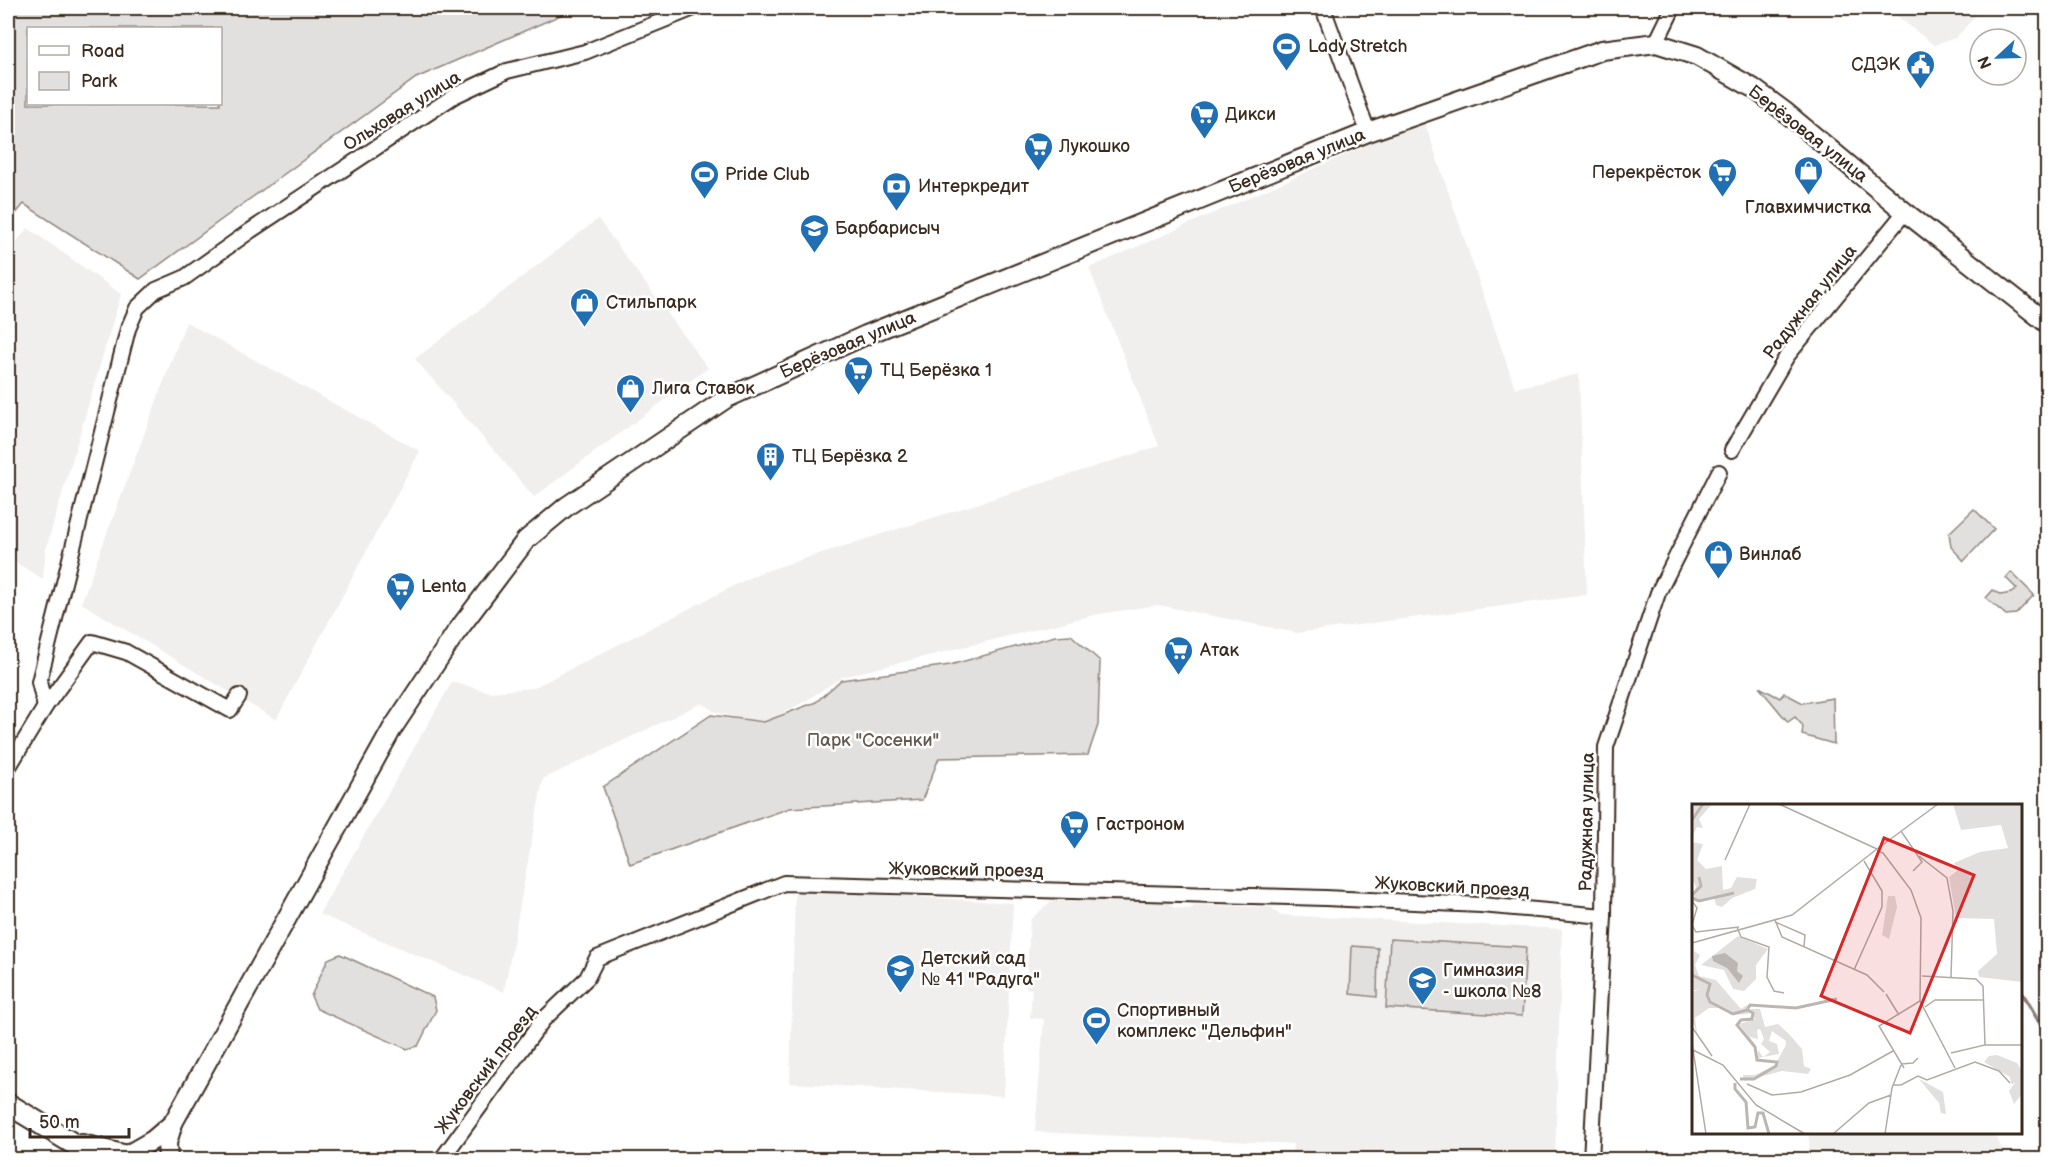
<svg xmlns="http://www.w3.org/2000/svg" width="2055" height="1167" font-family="'Balsamiq Sans',sans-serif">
	<rect width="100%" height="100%" fill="#fff"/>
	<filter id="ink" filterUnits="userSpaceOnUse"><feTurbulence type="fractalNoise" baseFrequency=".0167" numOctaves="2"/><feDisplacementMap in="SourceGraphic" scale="12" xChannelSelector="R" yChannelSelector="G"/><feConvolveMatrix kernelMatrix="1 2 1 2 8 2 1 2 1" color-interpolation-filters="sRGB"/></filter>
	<g filter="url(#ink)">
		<!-- built -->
		<g fill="#f1efee">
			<path d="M1887,8h95l-26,30 -22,7z"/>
			<path d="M1424,120l91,268 64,-14 8,221 -290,38 -139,-28 -64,10 -252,62 -38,25 -38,19 -23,-2 -28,-7 -13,-9 -159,76 -39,213 -185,-78 133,-232 38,10 43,-4 226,-115 400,-127 -70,-178z"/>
			<path d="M598,219l110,149 -174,129 -119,-138z"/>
			<path d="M28,228l93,66 -75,255 -3,30 -35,-21v-306z"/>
			<path d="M186,322l234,129 -144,269 -195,-117z"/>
			<path d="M795,889l218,14 -9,193 -214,-13z"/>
			<path d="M1166,900l8,8 15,1 8,-4 74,2 8,8 283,14 -7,230h-264l2,-15 -258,-12 9,-113 -14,-1 2,-29 -6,-1 4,-68 21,-19z"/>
			<path d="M1810,1133h184l13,26h-199z"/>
		</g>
		<!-- green -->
		<g fill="#e2e0de" stroke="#8e857e" stroke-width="1.5" fill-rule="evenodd">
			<path d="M8,8h558l2,4 -152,66 -276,201 -116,-75 -16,19zM220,28v76h-192v-76z"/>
			<path d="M1974,509l20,20 -30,32 -13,-14 -2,-14z"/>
			<path d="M2011,572l23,23 -18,19 -10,1 -20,-17 7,-8 8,5 10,-2 6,-4 -11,-11z"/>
			<path d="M1071,635l29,26 -2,64 -10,30 -149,3 -17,42 -132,8 -160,56 -27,-77 108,-72 53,7 52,-20 25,-22 109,-15 105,-29z"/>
			<path d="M1759,687l21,11 4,-5 19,10 30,-5 1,46 -32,-9 1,-9 -8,-9 -7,5z"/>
			<path d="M1390,939l136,8 -4,69 -136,-8z"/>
			<path d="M1352,946l26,2 -1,49 -27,-3z"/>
			<path d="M340,954l93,43 3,13 -18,36 -11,3 -90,-40 -6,-13 17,-37z"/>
		</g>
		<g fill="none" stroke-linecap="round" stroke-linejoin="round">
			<!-- stream -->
			<path stroke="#887e77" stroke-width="4" d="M2020,989l28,48"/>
			<defs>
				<g id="minor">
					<path d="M1323,8l45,124"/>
					<path d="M1656,43l17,-35"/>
					<path d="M1732,450l55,-94 118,-144"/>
					<path d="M45,707l-6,-25 89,-353 9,-21 19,-18 28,-12 66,-47 204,-135 53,-25 78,-19 109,-44"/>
					<path d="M8,768l37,-61 47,-65 34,10 104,58 9,-14"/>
					<path d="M441,1160l102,-140 44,-42 10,-20 187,-75 541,15 156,7 123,11"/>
					<path d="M1591,1160l13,-244 2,-169 52,-154 61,-121"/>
				</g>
				<g id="tertiary">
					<path d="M82,1144l45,11 26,-15 20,-17"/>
					<path d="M168,1160l-1,-17 6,-20 219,-394 63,-95 71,-94 41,-34 160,-108 139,-63 502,-203 234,-82 54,-7 41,13 56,32 31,23 121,101 143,112"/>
				</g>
				<path id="secondary" d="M8,1104l92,56"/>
			</defs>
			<!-- minor casing -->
			<use href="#minor" stroke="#3b2a1e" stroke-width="18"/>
			<!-- tertiary casing -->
			<use href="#tertiary" stroke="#3b2a1e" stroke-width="22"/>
			<!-- secondary casing -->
			<use href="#secondary" stroke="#3b2a1e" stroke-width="24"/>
			<!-- minor -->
			<use href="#minor" stroke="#fff" stroke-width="14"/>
			<!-- tertiary -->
			<use href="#tertiary" stroke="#fff" stroke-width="18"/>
			<!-- secondary -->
			<use href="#secondary" stroke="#fff" stroke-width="20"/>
		</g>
	</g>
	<!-- icons -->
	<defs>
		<symbol id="stadium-pin" viewBox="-11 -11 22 30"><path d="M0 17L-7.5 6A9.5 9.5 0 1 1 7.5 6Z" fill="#1f6fb2" stroke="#fff"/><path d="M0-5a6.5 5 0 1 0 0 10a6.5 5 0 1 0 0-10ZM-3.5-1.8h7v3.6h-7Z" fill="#fff"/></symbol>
		<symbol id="civic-pin" viewBox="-11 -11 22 30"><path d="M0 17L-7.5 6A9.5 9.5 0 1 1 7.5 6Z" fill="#1f6fb2" stroke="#fff"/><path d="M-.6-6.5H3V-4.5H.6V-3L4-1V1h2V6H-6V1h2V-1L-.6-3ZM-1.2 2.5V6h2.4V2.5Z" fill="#fff"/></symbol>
		<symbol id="supermarket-pin" viewBox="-11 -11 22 30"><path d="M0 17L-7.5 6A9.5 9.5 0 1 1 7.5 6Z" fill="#1f6fb2" stroke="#fff"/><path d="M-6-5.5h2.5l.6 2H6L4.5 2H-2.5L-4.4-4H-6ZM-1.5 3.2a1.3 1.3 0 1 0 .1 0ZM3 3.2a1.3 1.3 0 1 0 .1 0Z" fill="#fff"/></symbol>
		<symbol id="shop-pin" viewBox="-11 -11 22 30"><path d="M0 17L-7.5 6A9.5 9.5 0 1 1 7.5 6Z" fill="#1f6fb2" stroke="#fff"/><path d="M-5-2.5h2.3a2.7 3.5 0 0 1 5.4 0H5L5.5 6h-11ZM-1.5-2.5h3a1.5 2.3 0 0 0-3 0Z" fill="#fff"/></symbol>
		<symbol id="bank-pin" viewBox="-11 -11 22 30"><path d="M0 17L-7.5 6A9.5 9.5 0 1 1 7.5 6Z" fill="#1f6fb2" stroke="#fff"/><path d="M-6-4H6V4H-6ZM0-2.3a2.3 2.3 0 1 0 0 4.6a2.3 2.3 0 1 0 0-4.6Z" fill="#fff"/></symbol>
		<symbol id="school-pin" viewBox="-11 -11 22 30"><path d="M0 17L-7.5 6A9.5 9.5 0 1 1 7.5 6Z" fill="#1f6fb2" stroke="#fff"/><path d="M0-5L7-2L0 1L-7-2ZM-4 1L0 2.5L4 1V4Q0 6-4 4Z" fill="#fff"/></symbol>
		<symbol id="building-pin" viewBox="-11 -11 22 30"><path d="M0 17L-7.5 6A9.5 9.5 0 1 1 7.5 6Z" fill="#1f6fb2" stroke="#fff"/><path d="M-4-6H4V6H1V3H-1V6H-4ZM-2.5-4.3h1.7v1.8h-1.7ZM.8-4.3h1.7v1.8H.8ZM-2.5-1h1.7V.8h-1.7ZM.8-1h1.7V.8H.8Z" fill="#fff"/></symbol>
	</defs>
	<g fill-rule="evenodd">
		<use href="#stadium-pin" x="1270" y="30" width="33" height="45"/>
		<use href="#civic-pin" x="1904" y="48" width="33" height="45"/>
		<use href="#supermarket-pin" x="1188" y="98" width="33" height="45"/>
		<use href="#supermarket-pin" x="1022" y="130" width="33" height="45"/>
		<use href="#shop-pin" x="1792" y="154" width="33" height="45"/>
		<use href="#supermarket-pin" x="1706" y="156" width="33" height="45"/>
		<use href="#stadium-pin" x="688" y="158" width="33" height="45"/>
		<use href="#bank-pin" x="880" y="170" width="33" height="45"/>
		<use href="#school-pin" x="798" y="212" width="33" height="45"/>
		<use href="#shop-pin" x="568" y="286" width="33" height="45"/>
		<use href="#supermarket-pin" x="842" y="354" width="33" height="45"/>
		<use href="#shop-pin" x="614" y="372" width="33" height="45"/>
		<use href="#building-pin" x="754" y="440" width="33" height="45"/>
		<use href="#shop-pin" x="1702" y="538" width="33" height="45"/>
		<use href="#supermarket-pin" x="384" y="570" width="33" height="45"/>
		<use href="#supermarket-pin" x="1162" y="634" width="33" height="45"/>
		<use href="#supermarket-pin" x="1058" y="808" width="33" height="45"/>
		<use href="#school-pin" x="884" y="952" width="33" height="45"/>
		<use href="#school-pin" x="1406" y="964" width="33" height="45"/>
		<use href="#stadium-pin" x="1080" y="1004" width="33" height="45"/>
	</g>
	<g text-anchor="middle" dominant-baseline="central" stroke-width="5" stroke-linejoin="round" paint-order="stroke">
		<!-- poi labels -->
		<g font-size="18" fill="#3b2a1e" stroke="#fff" text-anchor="start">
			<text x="1308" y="46">Lady Stretch</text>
			<text x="1900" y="64" text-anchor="end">СДЭК</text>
			<text x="1225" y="114">Дикси</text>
			<text x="1059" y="146">Лукошко</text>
			<text x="1701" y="172" text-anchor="end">Перекрёсток</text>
			<text x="725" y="174">Pride Club</text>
			<text x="918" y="186">Интеркредит</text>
			<text x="1808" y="207" text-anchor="middle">Главхимчистка</text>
			<text x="835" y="228">Барбарисыч</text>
			<text x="606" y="302">Стильпарк</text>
			<text x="880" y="370">ТЦ Берёзка 1</text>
			<text x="652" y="388">Лига Ставок</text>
			<text x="792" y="456">ТЦ Берёзка 2</text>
			<text x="1739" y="554">Винлаб</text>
			<text x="421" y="586">Lenta</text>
			<text x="1200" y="650">Атак</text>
			<text x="1096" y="824">Гастроном</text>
			<text x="921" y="958">Детский сад<tspan x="921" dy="21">№ 41 "Радуга"</tspan></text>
			<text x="1443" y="970">Гимназия<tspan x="1443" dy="21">- школа №8</tspan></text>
			<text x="1117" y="1010">Спортивный<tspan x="1117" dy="21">комплекс "Дельфин"</tspan></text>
		</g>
		<!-- street labels -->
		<g font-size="18" fill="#3b2a1e" stroke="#fff">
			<text transform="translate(402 111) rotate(-32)">Ольховая улица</text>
			<text transform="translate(1808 134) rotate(38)">Берёзовая улица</text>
			<text transform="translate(1297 161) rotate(-22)">Берёзовая улица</text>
			<text transform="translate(1810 302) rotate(-52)">Радужная улица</text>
			<text transform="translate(848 345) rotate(-23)">Берёзовая улица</text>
			<text transform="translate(1587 822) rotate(-89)">Радужная улица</text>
			<text transform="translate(966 870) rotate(1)">Жуковский проезд</text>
			<text transform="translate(1452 887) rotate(3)">Жуковский проезд</text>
			<text transform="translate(486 1070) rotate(-53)">Жуковский проезд</text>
		</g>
		<!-- park labels -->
		<g font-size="18" fill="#65584e" stroke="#fff">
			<text x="873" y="740">Парк "Сосенки"</text>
		</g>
	</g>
	<!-- overview -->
	<g transform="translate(1692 804)">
		<rect width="330" height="330" fill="#fff"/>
		<path d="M2,0h18l-13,15 4,9 -6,-1 -5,10zM261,0h69v178l-43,-5 -1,-6 19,-17 -3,-35 -38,-1 -7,-41 9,-7 -4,-7 26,-11 28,-4 -7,-23 -40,5zM0,38l11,2 -6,16 9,9 16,-3 1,24 8,-2 6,-11 20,2 -2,10 -23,9 -10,9 -6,-2 -2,-9 -17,5 -5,-3 4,-11 -4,-9zM196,92h7l2,11 -8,32 -7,-4zM46,132l30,13 -12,16v14l-12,12 -11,-2 -9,-19 -23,-5zM2,147l6,4 -5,10 4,11 17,4 25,29 6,-4 2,4h11l5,18 13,-3 11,10 13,15 2,17 7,3 -3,5 -26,-3 -38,10 -1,-6h12l20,-10 11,-20v-4l-14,-10 -3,10 8,3 2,10 -21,4v-8l5,7 7,-5 -9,-8 3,-5 -4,-10 -3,1 1,9 -8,-2 5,8 -16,-21 16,-5 -5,-9 -2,4 -17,1 -8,-7h-14l-14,10 2,15 -5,-12v-29l8,-3 -8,2zM305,251l20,8 5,8v23l-8,10 -5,-13 6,-8 -4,1 -1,-7 -26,-15 5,-6zM227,275l24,13 3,22 -5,-1 -2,-10z" fill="#e2e0de"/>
		<path d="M33,149l13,10 -1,8 6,5 -4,7 -12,-15 -14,-7 -1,-5z" fill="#bcb6b3"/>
		<path fill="none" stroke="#bcb6b3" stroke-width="3" d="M0,16l11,-16M0,91l9,-9 -2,-9M0,94l7,3 35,-8M0,171l18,9 -3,11 3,7 23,12 14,-4 6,3 -1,6 -11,1 -4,5 18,22 2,13 20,2 -1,4 -22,13h-14M55,206l3,-5 46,3 41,-9M43,279v6l11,13 2,26 7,-1 3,-14h5l6,21"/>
		<path fill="none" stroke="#b1aaa5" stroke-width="1.5" d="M87,0l98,45M209,27l21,31 -9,9M185,45l61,-45M185,47l6,2 28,37 10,28 -1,83 -41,25 25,42M227,52l28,22 6,33 -2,66M33,56l25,-56M0,97l5,7 -5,17 4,7 43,-5M83,116l7,17 85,38 17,17M83,118l30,13 -1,11M45,123l4,10 28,10 -2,30 7,14 10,2M0,139l100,-28 85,-66M162,166l28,-63v-16l-18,-30M230,172l54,3 7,7 2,59 -34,8M194,190l13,21M228,197l35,67M233,203l10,-7h49M0,223l20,29M0,239l14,91M293,241h37M1,246l30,15 33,40 49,29M209,260l12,-1 5,-5M55,280l25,11 29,-3 49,-17 43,-24M201,281h8l17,-9 9,4 48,-18 24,9 11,12M141,330l36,-31 22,-8M193,330l7,-46 9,-23"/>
		<path fill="#d62828" fill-opacity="0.15" stroke="#d62828" stroke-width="3" d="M192,34l90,37 -64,158 -89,-37z"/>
		<rect width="330" height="330" fill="none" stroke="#3b2a1e" stroke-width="3"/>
	</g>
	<!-- margin -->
	<rect width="2055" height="1167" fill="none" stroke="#fff" stroke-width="30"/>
	<rect x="15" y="15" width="2025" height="1137" fill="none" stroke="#3b2a1e" stroke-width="2" filter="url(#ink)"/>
	<!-- legend -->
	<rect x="27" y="27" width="195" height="78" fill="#ffffff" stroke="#b1aaa5" stroke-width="1.5"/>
	<rect x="39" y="46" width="30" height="9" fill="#ffffff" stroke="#b1aaa5" stroke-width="1.5"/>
	<text x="81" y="57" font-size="18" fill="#3b2a1e">Road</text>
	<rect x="39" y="72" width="30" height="18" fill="#e2e0de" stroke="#b1aaa5" stroke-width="1.5"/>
	<text x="81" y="87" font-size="18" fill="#3b2a1e">Park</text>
	<!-- north arrow -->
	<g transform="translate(1998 57) rotate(248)"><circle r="28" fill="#ffffff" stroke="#b1aaa5" stroke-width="1.5"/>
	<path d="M0-4.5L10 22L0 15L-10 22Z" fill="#1f6fb2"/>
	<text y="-9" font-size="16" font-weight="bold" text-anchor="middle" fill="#3b2a1e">N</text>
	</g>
	<!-- scale -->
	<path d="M30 1128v9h99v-9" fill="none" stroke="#3b2a1e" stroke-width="3"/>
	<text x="39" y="1128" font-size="18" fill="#3b2a1e" stroke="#ffffff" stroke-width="4.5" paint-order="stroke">50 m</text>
</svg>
